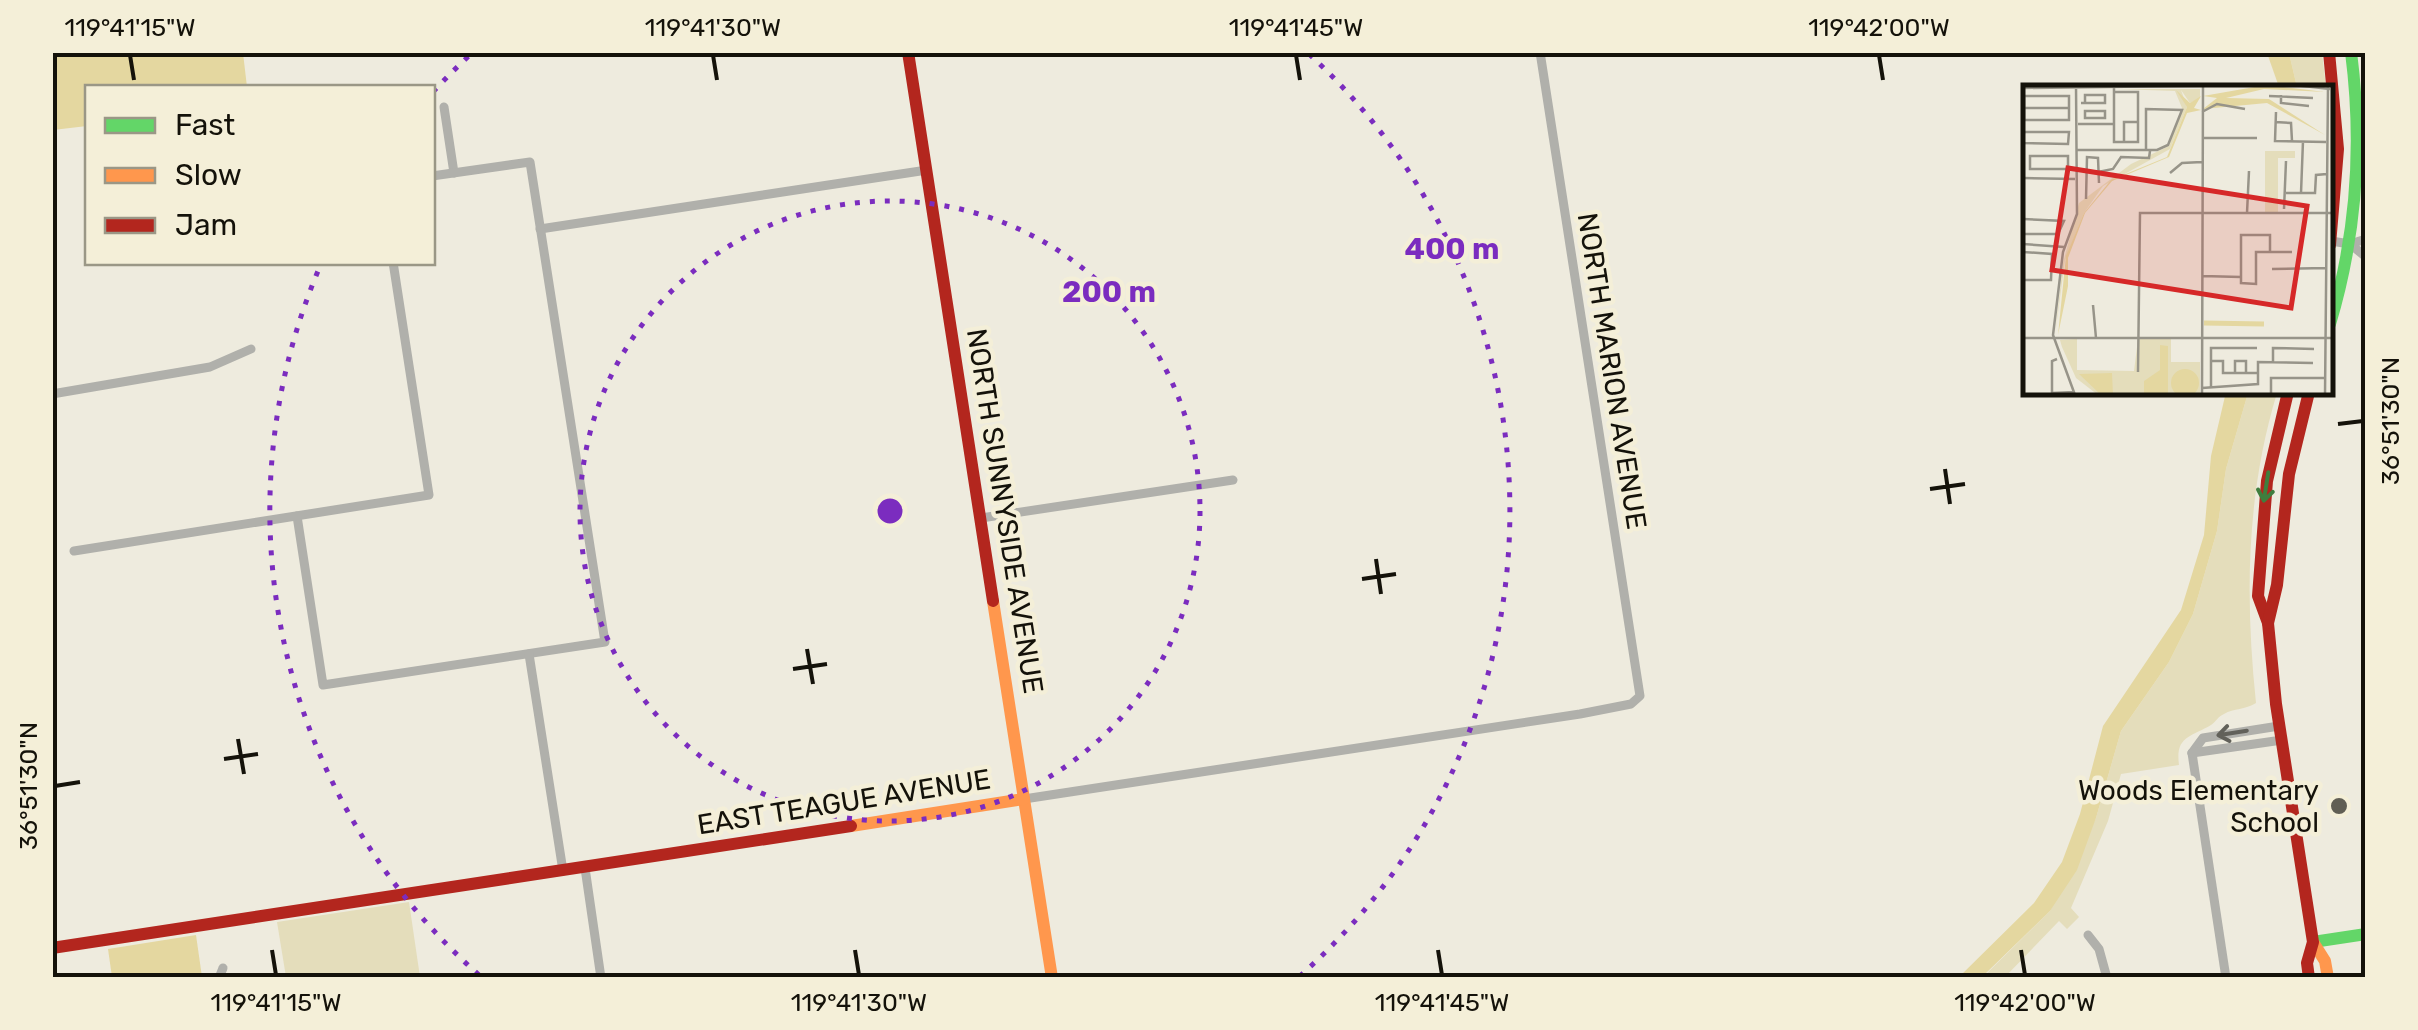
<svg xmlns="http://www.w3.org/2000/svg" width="2418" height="1030" font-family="Rubik,sans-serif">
	<rect width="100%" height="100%" fill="#eeebde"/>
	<!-- green -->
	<g fill="#e4ddbb">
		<path d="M2289,53h33l4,34h-29z"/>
		<path d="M2248,393h29c-31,102 -32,205 -21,310 -11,7 -22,5 -32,11 -7,3 -7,7 -13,11 -20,12 -36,11 -32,40l-58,9 -13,47 -37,87 8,9 -12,12 -8,-8 -54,56 -23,1 68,-67 46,-93 25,-87 48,-69 24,-48 24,-83 9,-62z"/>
		<path d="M409,902l11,75h-134l-9,-55z"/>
	</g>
	<!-- water -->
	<g fill="#e4d7a0">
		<path d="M52,53h191l4,34 -159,1 -1,38 -34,4z"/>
		<path d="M2267,53h22l8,34h-18z"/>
		<path d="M2226,392l22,1 -22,76 -9,62 -24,83 -24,48 -48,69 -25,87 -19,52 -27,41 -68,66h-23l75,-74 28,-41 18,-48 23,-88 78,-116 23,-75 7,-79z"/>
		<path d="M196,935l6,42h-90l-4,-28z"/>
	</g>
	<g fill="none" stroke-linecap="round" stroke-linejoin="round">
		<!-- street -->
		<g stroke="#b0b0ab" stroke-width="9">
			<path d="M444,107l10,66"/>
			<path d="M540,229l387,-59"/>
			<path d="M2331,241l19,3 16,-5"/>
			<path d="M2350,244l16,13"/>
			<path d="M52,394l158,-27 41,-18"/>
			<path d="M297,516l26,169 282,-43 -75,-480 -98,14"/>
			<path d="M981,518l252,-38"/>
			<path d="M74,551l355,-56 -36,-233"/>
			<path d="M529,654l34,217"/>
			<path d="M2192,753l34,225"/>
			<path d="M2192,753l11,-15 76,-12"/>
			<path d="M2192,753l90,-13"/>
			<path d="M1024,799l556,-85 51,-10 9,-8 -100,-644"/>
			<path d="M585,868l16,110"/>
			<path d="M2088,935l11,14 8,29"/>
			<path d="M219,978l4,-10"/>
		</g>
		<!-- fast -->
		<g stroke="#63d668" stroke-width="12">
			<path d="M2330,324c27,-90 33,-179 21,-272"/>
			<path d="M2313,942l53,-8"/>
		</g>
		<!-- slow -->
		<g stroke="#ff974d" stroke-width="12">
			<path d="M993,601l59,377"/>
			<path d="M851,826l173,-27"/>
			<path d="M2313,942l12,19 3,17"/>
		</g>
		<!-- jam -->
		<g stroke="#b3261e" stroke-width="12">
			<path d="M908,52l85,549"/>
			<path d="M2329,52l9,97 -8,96"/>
			<path d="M2288,392l-21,89 -9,115 10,27 8,81 37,238 -6,21 2,15"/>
			<path d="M2268,623l9,-38 12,-111 20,-82"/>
			<path d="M52,948l799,-122"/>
		</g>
	</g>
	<!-- one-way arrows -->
	<defs><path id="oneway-shaft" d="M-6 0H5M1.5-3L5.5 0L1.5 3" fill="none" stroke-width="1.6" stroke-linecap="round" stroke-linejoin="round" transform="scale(2.5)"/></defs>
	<use stroke="#3f7e3e" href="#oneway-shaft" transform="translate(2266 487) rotate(99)"/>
	<use stroke="#62615a" href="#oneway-shaft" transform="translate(2232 733) rotate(171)"/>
	<!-- ticks -->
	<path fill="none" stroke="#14120a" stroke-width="4" d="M130,55l4,25M713,55l4,25M1296,55l4,25M1879,55l4,25M2338,424l25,-3M1945,469l5,35M1930,489l35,-5M1376,559l5,35M1362,579l34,-5M807,649l6,35M793,669l34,-5M238,739l6,35M224,759l34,-5M55,786l25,-4M272,950l4,25M855,950l4,25M1438,950l4,25M2021,950l4,25"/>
	<!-- distance rings -->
	<g fill="none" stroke="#7b2cbf" stroke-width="5" stroke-dasharray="5 10">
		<circle cx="890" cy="511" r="310"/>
		<path d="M479 975A620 620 0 0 1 321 264M433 92A620 620 0 0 1 471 54M1309 54A620 620 0 0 1 1301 975"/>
	</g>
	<!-- markers -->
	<circle fill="#605e54" stroke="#f4efd8" stroke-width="4" cx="2339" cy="806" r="10"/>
	<g text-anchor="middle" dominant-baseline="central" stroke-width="9" stroke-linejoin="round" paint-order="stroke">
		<!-- street labels -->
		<g font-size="28" fill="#14120a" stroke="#f4efd8">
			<text transform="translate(1612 371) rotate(81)">NORTH MARION AVENUE</text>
			<text transform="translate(1005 511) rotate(81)">NORTH SUNNYSIDE AVENUE</text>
			<text transform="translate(844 802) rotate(-9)">EAST TEAGUE AVENUE</text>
		</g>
		<!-- poi labels -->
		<g font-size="28" fill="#14120a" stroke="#f4efd8" text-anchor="end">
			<text x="2319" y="790">Woods Elementary<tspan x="2319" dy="32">School</tspan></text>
		</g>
	</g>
	<!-- overview -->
	<g transform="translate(2023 85)">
		<rect width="310" height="310" fill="#eeebde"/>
		<path d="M93,4h84v9l-10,5 -9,-13 6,17 -17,42 -67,37 -19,27 -19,47 -10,75 8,-72 16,-60 52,-39 38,-18 13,-38 -7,-17zM242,66h30v7h-17v54h-13zM54,254v31l57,1 4,-32h33v23h29v33h-102l-22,-17 -14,-31 -2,-7z" fill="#e4ddbb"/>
		<path d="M243,0l59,7 -61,-3 -38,9 43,1 56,36 -58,-32 -64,6 14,-11 -14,-2zM153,5l14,13 11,-7 -7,12 7,2 -14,3 -18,44 -57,24 -27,32 -17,45v28l-10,49 8,-79 18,-43 27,-33 56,-23 20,-50zM137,260l8,1v49h-24v-14l16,-11zM148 298a14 14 0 1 1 28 0a14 14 0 1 1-28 0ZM89,288l1,22h-12l-22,-21z" fill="#e4d7a0"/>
		<path fill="none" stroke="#e4d7a0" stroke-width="5" d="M181,238l60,1"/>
		<path fill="none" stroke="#979489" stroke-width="2.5" d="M271,0l36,4M0,3l232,-3M91,7h24v50h-24v-54M258,10v8l28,3M0,11h46v24h-45v-24M246,11l44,2M58,18h24v-8h-20v8M1,23h45M62,26h20v7h-20zM179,27l15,-8 28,5M253,27l-1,29 51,1M252,37l16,1 1,18M55,39h36M1,47h45l-1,12 -45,-1zM180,53h54M101,57v-20h14M53,65h81l11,-5 14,-35 -36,-1v41M7,71h38v13h-38zM75,87l15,-3 8,-12 28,1 1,-7M147,88l12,-10 20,-1M0,93l52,1M263,108h29l1,-18 11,-1M278,108l2,-52M63,114l1,-42 11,1 1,25M261,124l2,-48M224,128l2,-42M0,134l41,2 -6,13h-35M0,159l41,3M0,167l29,2 -1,26h-28M247,167v-17h-29v48l15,1v-32h36M249,184l55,-1M179,191l39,1M70,220l3,33M0,253h310M34,274l-5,2v32l22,-1M188,276h12v12h35M250,277v-14l41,1M115,287l2,-159h193M212,287v-11h11v12M188,302v-39h46M179,303l56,-4v-22l55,1M52,310l-22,-60 10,-83 14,-38 -1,-129M179,310l1,-309M248,310v-17h54M302,310l3,-308"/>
		<path fill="#d62828" fill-opacity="0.15" stroke="#d62828" stroke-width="5" d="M45,83l239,38 -16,102 -239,-38z"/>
		<rect width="310" height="310" fill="none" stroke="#14120a" stroke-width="5"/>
	</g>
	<circle cx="890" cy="511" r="15" fill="#7b2cbf" stroke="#f4efd8" stroke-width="5"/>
	<g font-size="30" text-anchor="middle" font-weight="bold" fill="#7b2cbf" stroke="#f4efd8" stroke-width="9" stroke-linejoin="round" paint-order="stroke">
		<text x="1452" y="259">400 m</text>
		<text x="1109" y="302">200 m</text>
	</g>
	<!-- border -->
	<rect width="2418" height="1030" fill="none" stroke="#f4efd8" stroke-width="110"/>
	<!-- legend -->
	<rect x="85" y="85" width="350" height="180" fill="#f4efd8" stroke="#9a9786" stroke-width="2.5"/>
	<rect x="105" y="118" width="50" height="15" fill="#63d668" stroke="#9a9786" stroke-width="2.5"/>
	<text x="175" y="135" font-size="30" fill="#14120a">Fast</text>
	<rect x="105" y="168" width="50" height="15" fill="#ff974d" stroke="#9a9786" stroke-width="2.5"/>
	<text x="175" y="185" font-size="30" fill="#14120a">Slow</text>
	<rect x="105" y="218" width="50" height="15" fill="#b3261e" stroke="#9a9786" stroke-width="2.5"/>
	<text x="175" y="235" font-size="30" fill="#14120a">Jam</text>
	<rect x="55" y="55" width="2308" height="920" fill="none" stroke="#14120a" stroke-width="4"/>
	<g font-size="25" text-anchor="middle" fill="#14120a">
		<text x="130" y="36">119°41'15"W</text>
		<text x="713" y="36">119°41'30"W</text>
		<text x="1296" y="36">119°41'45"W</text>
		<text x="1879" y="36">119°42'00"W</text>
		<text transform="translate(2390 421) rotate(-90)" y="9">36°51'30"N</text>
		<text transform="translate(28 786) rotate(-90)" y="9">36°51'30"N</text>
		<text x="276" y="1011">119°41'15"W</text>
		<text x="859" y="1011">119°41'30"W</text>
		<text x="1442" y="1011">119°41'45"W</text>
		<text x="2025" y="1011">119°42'00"W</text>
	</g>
</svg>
